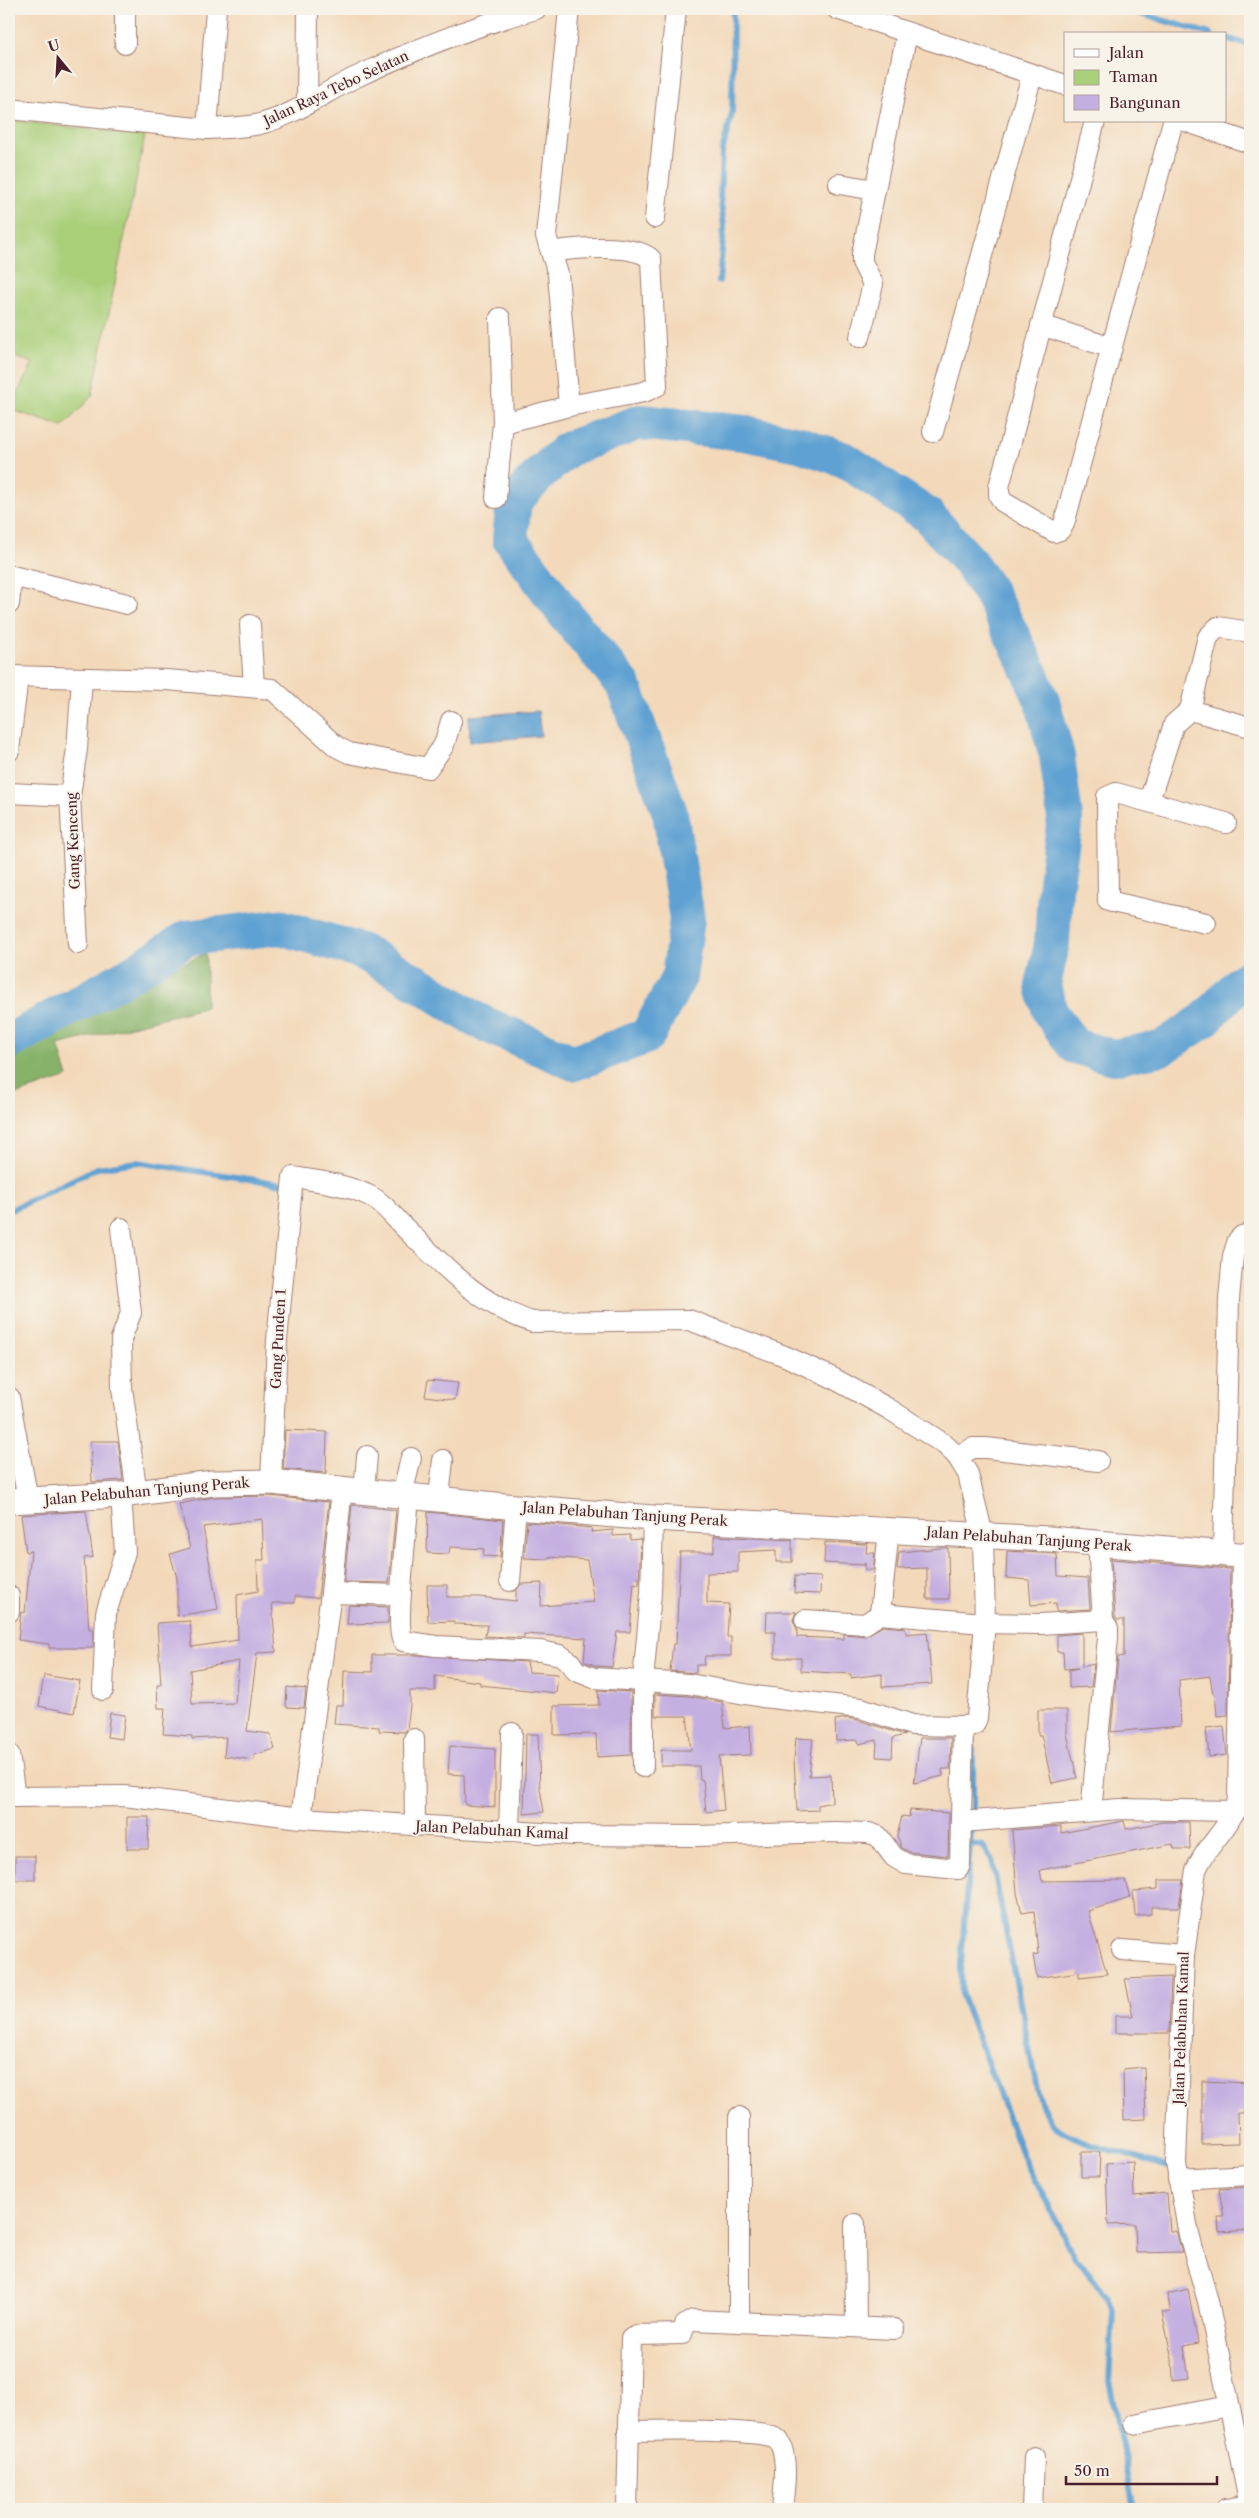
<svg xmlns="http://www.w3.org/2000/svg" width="1259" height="2518" font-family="'Libre Caslon Text',serif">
	<rect width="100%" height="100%" fill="#f7f3e8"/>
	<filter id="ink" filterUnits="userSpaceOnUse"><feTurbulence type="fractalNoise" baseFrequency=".02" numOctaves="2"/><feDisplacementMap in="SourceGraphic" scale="10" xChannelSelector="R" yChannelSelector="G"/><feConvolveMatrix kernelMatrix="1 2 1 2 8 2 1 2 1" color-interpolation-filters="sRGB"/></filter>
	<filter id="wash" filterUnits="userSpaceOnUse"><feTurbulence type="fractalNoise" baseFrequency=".0096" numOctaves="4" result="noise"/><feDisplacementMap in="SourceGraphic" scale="20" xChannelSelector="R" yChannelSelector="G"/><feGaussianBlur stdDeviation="1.12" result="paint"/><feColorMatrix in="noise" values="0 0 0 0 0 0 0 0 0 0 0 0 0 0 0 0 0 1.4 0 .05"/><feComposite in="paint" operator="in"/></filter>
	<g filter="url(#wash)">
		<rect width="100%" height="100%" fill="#f3d9ba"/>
		<!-- green -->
		<path fill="#a9cf79" stroke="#7a7752" d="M9,120l136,16 -53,260 -29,31 -54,-18 24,-46 -24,-8z"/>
		<!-- forest -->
		<path fill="#86b269" stroke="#68684a" d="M206,953v54l-148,38 10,32 -59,20v-35l123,-75z"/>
		<!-- water -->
		<path fill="#5ea1d2" stroke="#54607e" d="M538,711l3,25 -71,6 -1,-26z"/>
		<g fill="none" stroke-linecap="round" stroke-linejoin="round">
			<!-- stream -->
			<g stroke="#5ea1d2" stroke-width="6">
				<path d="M1124,9l86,25"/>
				<path d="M1225,38l25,7"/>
				<path d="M719,281l5,-54 -4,-31 2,-44 10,-39 1,-104"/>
				<path d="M9,1211l88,-43 40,-6 152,23"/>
				<path d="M964,1497l6,32"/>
				<path d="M973,1728v80l-12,157 1,31 61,161 53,102 32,37 5,15 -4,70 26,128"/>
				<path d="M971,1844l12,2 9,14 45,229c4,12 7,26 16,35 20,20 87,34 116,43"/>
			</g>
			<!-- river -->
			<path stroke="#5ea1d2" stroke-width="36" d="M9,1042l125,-70 53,-34 93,-11 81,24 62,35 53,34 98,43 73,-27 32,-59 8,-58 -17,-106 -47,-129 -59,-71 -54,-74 4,-38 27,-28 27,-24 72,-27 104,11 55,11 46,16 82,55 42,46 22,33 33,65 18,42 15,55 8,62 -10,72 -3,53 -9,43 7,26 24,34 39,11 49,-9 42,-28 36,-37 10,-7"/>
		</g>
		<g id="blocks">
			<!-- building -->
			<g fill="#c4afe1" fill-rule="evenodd">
				<path d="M428,1380l30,3 -3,17 -30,-4z"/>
				<path d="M285,1430l42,2 -1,41 -43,-4z"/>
				<path d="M90,1441h28l5,39 -31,2z"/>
				<path d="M270,1496l59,6 -11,96 -23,-2v7h-23l4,49 -19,1 -10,78 23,3 5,15 -21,6v5l-30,-4 2,-19 -34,2v-3l-29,-2 2,-26h-7l-1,-23h4l-4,-62 33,-2 2,26 46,-7 -1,-45 21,-4 -1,-31h7l-2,-41 -59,8 15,82 -41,7v-38l-7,-24 20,-6 -11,-44 35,-7zM239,1661l-4,42 -43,1 -2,-34z"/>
				<path d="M352,1505l44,5 -7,73 -45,-1z"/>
				<path d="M86,1511l7,46 -9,1 5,71h4v19h-44v-4l-31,-4 3,-28 4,1 6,-62 -5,1 -5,-37z"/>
				<path d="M428,1512l75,8 -3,37 -17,-1 1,-7 -34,-2 -1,7 -22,-1z"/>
				<path d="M527,1522l65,6 -1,4 22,-2v6l17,-1v5l11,-1 -2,45 -5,-1 -4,49h-13l-5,35 -15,-1 -13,-5 2,-23 -62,-4v4l-39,-2 2,-11 -33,-1v-3l-26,1 -1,-37h20v12h32l37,4v-10l5,-7 21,-1 -1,23 53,-4 -7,-42 -39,-3v2l-24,-1z"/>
				<path d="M714,1536l78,4v22h-16v-12l-38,2v20l-31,1v30l22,1 -2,33h4v19h-26l-1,9h-8v8l-26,-2 3,-27h3l4,-92h34z"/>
				<path d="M825,1542l42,2 -1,9h9l-2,17h-8v-7v2l-41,-2z"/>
				<path d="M941,1548h7l1,51h-22v-31l-30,1 2,-17z"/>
				<path d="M1007,1551l50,3 1,22 30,2 2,31 -34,2v-8l-25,2 -2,-25 -23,-2z"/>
				<path d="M1111,1559l119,10 -2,146 -11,1 -2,-22h-2l-3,-18 -31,4 2,46 -70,6 7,-75 6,-1v-36h-7l-2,-4z"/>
				<path d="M795,1576l26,1 -1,17 -26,-1z"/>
				<path d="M349,1605l39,2v16l-41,1z"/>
				<path d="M767,1612h29l-3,8 4,9v8l47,2v-5l21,2 18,-10 22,2 1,6 21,-2 5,52 -50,3v-13l-31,4v-4l-50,-3v-13h-26v-26h-9z"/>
				<path d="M1082,1633v34l12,-3 -3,23 -22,1v-18l9,-2 -14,1 -1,-17h-6v-17z"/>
				<path d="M372,1655h46l109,7 2,10 29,2 -2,19 -76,-8v-3l-45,-6v15h-25v15l-3,23 -2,3 -26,-1v-4l-45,-3 2,-19h7l1,-34 28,1z"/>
				<path d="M44,1675l36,6 -6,32 -35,-7z"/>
				<path d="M287,1687l19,2 -2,19 -18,-1z"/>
				<path d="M598,1690l33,2v63l-34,2 -1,-23 -42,1v-29l45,-1z"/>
				<path d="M655,1694l33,2 34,6 3,26 25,-2 1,29 -32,1 5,54 -18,2 -3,-32h-3l-1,-14h-38v-16h30l-4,-34h-32z"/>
				<path d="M1038,1710h29v24l10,44 -25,5 -11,-48h-3z"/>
				<path d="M110,1713l15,2 -3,24 -15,-2z"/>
				<path d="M847,1718l11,2 47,15 -12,3 -1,20 -16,-1 1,-17 -18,4 -1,-4 -22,1 -1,-21z"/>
				<path d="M1224,1726l3,29 -18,2 -3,-29z"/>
				<path d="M526,1734h12l2,55 4,23 -20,2z"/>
				<path d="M796,1738l17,1 -4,37 22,-1 1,27 -14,3v5l-21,1 -3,-51z"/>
				<path d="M920,1738h31l-1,31h-8l1,7 -29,7z"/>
				<path d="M450,1746l45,3v58l-30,-2 -1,-30 -16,-1z"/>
				<path d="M910,1810l39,3 -1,43 -38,-4 -8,-4 -5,-12 5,-20 7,1z"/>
				<path d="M127,1817h22l-1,32h-21z"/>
				<path d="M1124,1821l2,8 37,-7h26l1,27h-16l-1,-5 -133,26 2,11 83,-1 5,18 -42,13 19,63 -28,3v-5l-42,6 -4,-23 5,-1 -4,-43 -12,2 -5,-20 -5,-63 49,-4v7z"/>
				<rect x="15" y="1856" width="20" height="24"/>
				<path d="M1158,1880h25l-4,27h-28v7l-16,2 -2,-25 25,-2z"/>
				<path d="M1171,1977l-2,56h-54v-17h18l-8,-37z"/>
				<path d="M1144,2067l2,52 -22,1 -1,-51z"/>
				<path d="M1202,2081l48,2v30h-12l1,30 -37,1z"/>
				<path d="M1081,2152h19l-1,25h-18z"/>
				<path d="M1133,2162l1,34 33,-3 3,38h6l6,21 -46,1 -1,-29 -27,1 -2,-61z"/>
				<path d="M1250,2187v12l-3,1 3,30 -31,2 -1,-15h6l-5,-28z"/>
				<path d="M1188,2289l10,54 -14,3 5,32 -16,2 -1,-21 -10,-47h9l-4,-18z"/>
			</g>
		</g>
	</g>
	<g filter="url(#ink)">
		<use href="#blocks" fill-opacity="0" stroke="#9e7c72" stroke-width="1"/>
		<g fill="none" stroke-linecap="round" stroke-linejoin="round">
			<defs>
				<g id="minor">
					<path d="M837,9l228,76"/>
					<path d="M125,44v-35"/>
					<path d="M307,103l1,-94"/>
					<path d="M9,109l198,20c18,-1 35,-1 53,-5 33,-8 62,-30 92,-45 59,-28 121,-53 184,-70"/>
					<path d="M1095,121l-96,366v8l4,7 51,30 6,-2 4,-6 109,-403"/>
					<path d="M1185,121l65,22"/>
					<path d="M207,129l9,-120"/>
					<path d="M839,184l36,6"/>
					<path d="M655,218l21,-209"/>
					<path d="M551,252l7,22 11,132"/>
					<path d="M500,318l3,105"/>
					<path d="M1041,325l71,23"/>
					<path d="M860,337l13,-53 -11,-22v-8l45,-221"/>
					<path d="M933,432l99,-357"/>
					<path d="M496,498l7,-75 66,-17 75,-14 13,-6 -6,-127c-17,-16 -77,-11 -100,-7l-5,-16 23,-227"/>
					<path d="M9,604l3,-28 115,28"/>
					<path d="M250,625l4,61"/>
					<path d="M9,676l158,4 105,9 65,58 12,6 79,15 16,-23 7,-24"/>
					<path d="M1190,710l60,17"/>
					<path d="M9,751l9,-74"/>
					<path d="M9,793l61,3"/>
					<path d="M1149,801l25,-77 16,-14 18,-73 10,-10 32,5"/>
					<path d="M1206,923l-98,-22 -1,-104 9,-4 110,30"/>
					<path d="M78,944l-8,-148 7,-47 5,-70"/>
					<path d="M121,1228l10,85 -10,26 1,49 15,106"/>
					<path d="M9,1397l19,103"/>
					<path d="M957,1456l16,-8h13l112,13"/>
					<path d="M364,1491l3,-35"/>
					<path d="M402,1495l9,-37"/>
					<path d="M409,1496c-1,21 -15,136 -6,145l33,5 105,5 19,4 10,7 6,9 18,7 95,6 73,13 99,11 51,17 51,1"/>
					<path d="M439,1498l4,-38"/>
					<path d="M1098,1543l5,77"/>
					<path d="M1223,1555l6,-256 4,-43 5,-16 4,-4 8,-2"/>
					<path d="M1242,1556l-4,242c-5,29 -31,45 -42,72l-12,85 -8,208 13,72 19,66 42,205"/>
					<path d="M510,1581l6,-74"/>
					<path d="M331,1593l70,2"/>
					<path d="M9,1596v16"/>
					<path d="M880,1614l103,9 58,1 62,-4 5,8v10l-17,173"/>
					<path d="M805,1620l60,4 15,-10 9,-84"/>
					<path d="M103,1690l3,-77 19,-61 -4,-57"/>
					<path d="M414,1739l1,87"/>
					<path d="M9,1754l6,43"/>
					<path d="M643,1767v-86l8,-88 2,-75"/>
					<path d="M9,1797l115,-1 177,22 272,17 123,1 140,-4 33,1 9,3 16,21 12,7 52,5 2,-4 3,-139 11,-1 3,-7 8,-95 -2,-88 -15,-61 -11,-18 -13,-12 -55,-35 -58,-32 -46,-21 -96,-36 -157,2c-52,-17 -87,-55 -125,-92 -11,-10 -23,-27 -37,-34 -24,-12 -51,-15 -77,-19l-16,163 -6,142"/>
					<path d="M301,1818l30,-225 11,-105"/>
					<path d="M962,1822l157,-13 117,2"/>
					<path d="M509,1831l3,-98"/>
					<path d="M1122,1950l62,5"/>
					<path d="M739,2117v205"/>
					<path d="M1178,2179l72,-4"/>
					<path d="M855,2224l1,103"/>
					<path d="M1134,2424l95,-18"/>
					<path d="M628,2431c22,0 143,-4 151,10 10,20 5,48 3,68"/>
					<path d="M627,2509l4,-171 5,-3 46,-1 3,-9 8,-5 201,9"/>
					<path d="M1032,2509l2,-52"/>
					<path d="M1225,2509l25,-4"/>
				</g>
				<path id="tertiary" d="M9,1501l112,-6 92,-12 58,-1 245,25 137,11 396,21 201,17"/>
			</defs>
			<!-- minor casing -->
			<use href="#minor" stroke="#9e7c72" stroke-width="22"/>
			<!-- tertiary casing -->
			<use href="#tertiary" stroke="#9e7c72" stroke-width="27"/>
			<!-- minor -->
			<use href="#minor" stroke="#fff" stroke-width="20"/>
			<!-- tertiary -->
			<use href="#tertiary" stroke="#fff" stroke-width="25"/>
		</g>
	</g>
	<g text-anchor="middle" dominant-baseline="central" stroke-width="4" stroke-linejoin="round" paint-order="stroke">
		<!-- street labels -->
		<g font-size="14" fill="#4a1f2b" stroke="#f7f3e8">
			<text transform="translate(336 88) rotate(-25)">Jalan Raya Tebo Selatan</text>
			<text transform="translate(73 841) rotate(-92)">Gang Kenceng</text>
			<text transform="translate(278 1339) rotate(-87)">Gang Punden 1</text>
			<text transform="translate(147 1491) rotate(-5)">Jalan Pelabuhan Tanjung Perak</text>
			<text transform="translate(625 1514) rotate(4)">Jalan Pelabuhan Tanjung Perak</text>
			<text transform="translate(1029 1539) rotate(4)">Jalan Pelabuhan Tanjung Perak</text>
			<text transform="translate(492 1830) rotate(3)">Jalan Pelabuhan Kamal</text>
			<text transform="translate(1181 2028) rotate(-88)">Jalan Pelabuhan Kamal</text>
		</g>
	</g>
	<!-- margin -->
	<rect width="1259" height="2518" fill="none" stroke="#f7f3e8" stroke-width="30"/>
	<!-- legend -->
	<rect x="1064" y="32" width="162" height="90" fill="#f7f3e8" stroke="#b29e9c"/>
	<rect x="1074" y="49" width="25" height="8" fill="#ffffff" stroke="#b29e9c"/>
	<text x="1109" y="58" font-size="15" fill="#4a1f2b">Jalan</text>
	<rect x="1074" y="70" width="25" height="15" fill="#a9cf79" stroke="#b29e9c"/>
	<text x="1109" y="82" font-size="15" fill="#4a1f2b">Taman</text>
	<rect x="1074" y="95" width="25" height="15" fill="#c4afe1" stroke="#b29e9c"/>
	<text x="1109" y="108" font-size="15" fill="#4a1f2b">Bangunan</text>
	<!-- north arrow -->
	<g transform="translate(58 58) rotate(342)" stroke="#f7f3e8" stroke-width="4" paint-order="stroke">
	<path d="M0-4L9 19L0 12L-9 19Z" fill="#4a1f2b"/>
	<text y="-8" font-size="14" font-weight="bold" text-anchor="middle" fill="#4a1f2b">U</text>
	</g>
	<!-- scale -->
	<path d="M1066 2476v8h151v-8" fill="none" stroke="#4a1f2b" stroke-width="2.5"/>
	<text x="1074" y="2476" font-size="15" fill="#4a1f2b" stroke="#f7f3e8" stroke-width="4" paint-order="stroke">50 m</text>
</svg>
